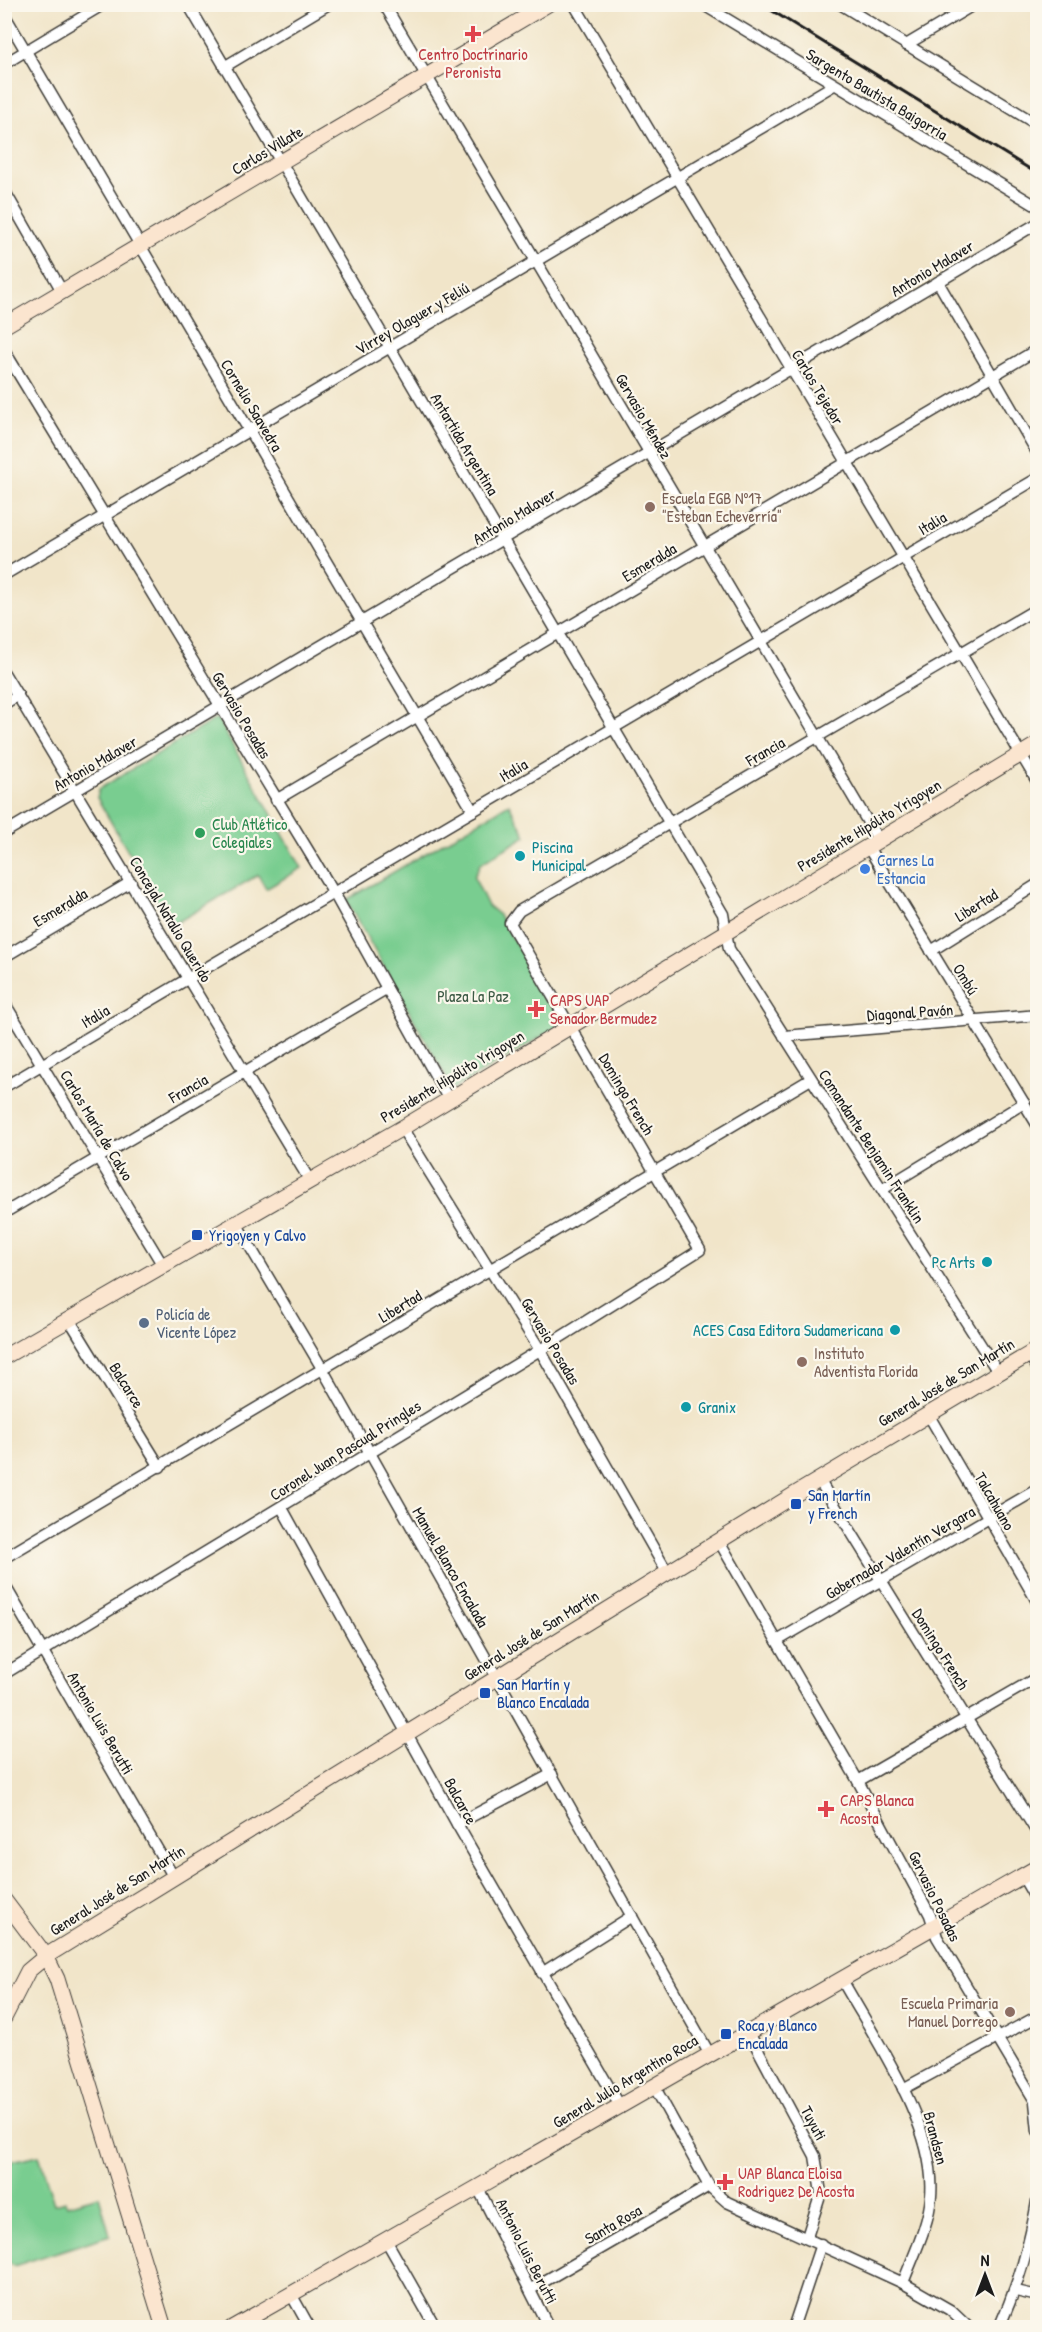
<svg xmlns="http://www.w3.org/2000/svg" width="1042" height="2332" font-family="'Patrick Hand',sans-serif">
	<rect width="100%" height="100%" fill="#fbf7ec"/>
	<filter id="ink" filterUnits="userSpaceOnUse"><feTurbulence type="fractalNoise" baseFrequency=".0167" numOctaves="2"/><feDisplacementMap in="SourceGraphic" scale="12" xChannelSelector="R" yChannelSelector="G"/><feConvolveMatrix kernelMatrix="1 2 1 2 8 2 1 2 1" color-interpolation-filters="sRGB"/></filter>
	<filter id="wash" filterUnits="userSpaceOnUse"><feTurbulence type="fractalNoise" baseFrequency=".008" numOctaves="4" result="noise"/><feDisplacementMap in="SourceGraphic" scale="24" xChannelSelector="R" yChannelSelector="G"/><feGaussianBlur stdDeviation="1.35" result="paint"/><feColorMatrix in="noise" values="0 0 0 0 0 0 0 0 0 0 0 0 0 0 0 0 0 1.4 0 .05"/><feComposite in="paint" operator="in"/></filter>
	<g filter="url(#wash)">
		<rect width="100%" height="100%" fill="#f1e5c9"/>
		<!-- green -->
		<g fill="#79cd90" stroke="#4a7456" stroke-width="1.5">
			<path d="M217,718l85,150 -36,21 -8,-14 -87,51 -74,-128 2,-9z"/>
			<path d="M509,804l17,32 -46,28 -6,13 14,29 11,9 64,109 -110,65 -107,-189z"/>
			<path d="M39,2155l15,49 11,-3 2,4 32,-9 11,39 -96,31 -9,-5v-85l7,-15z"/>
		</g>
	</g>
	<g filter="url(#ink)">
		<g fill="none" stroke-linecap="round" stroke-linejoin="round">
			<defs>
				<g id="street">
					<path d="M188,4l535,910 6,35 269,423"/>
					<path d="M384,4l495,837"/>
					<path d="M574,4l464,779"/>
					<path d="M702,4l336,203"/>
					<path d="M840,4l198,121"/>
					<path d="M4,14l469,797"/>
					<path d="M906,45l69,-41"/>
					<path d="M4,64l100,-60"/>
					<path d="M224,67l105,-63"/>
					<path d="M4,190l58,101"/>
					<path d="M938,282l100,172"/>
					<path d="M4,350l330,543 115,207"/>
					<path d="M4,575l830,-490"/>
					<path d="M4,673l306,508"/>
					<path d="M4,704l14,-9"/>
					<path d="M276,800l762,-451"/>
					<path d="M4,833l1034,-610"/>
					<path d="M868,847l170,279"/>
					<path d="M931,951l107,-67"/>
					<path d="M4,957l127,-75"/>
					<path d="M4,1002l158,262"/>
					<path d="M784,1036l254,-21"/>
					<path d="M4,1087l1034,-609"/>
					<path d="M402,1128l138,222 127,222"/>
					<path d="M883,1189l141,-86"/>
					<path d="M4,1213l382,-224"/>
					<path d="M236,1223l87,147 386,683"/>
					<path d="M69,1319l91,148"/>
					<path d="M1029,1354l9,15"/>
					<path d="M928,1414l110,189"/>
					<path d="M819,1480l219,354"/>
					<path d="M282,1508l175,316 163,282"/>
					<path d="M719,1541l139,240 72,134 7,22 101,169"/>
					<path d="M4,1558l807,-479"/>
					<path d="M4,1584l169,292"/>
					<path d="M777,1641l261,-152"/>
					<path d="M4,1674l536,-324 160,-100 -190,-327 9,-12 519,-303"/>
					<path d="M858,1781l180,-104"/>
					<path d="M457,1824l95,-50"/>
					<path d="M1022,1875l16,28"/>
					<path d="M542,1973l90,-57"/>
					<path d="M841,1978c33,60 96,148 90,218 -2,29 -18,60 -28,87"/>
					<path d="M748,2031l67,125 6,37 -14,44"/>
					<path d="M654,2086l55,100 18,16 176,81 47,27 19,18"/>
					<path d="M903,2089l135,-73"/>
					<path d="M1035,2102l3,29"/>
					<path d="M478,2188l71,140"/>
					<path d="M386,2240l50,88"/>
					<path d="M531,2289l178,-103"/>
					<path d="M1016,2291l22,5"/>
					<path d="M291,2294l19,34"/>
					<path d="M793,2328l28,-84"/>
					<path d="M999,2328c20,-45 31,-84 39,-132"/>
				</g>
				<g id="secondary">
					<path d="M4,326l544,-322"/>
					<path d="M4,1357l398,-229 636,-384"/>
					<path d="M4,1900l42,56 11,23 107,349"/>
					<path d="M4,2018l24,-47 18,-15 746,-460 246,-147"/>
					<path d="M232,2328l806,-461"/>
				</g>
			</defs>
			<!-- street casing -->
			<use href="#street" stroke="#3c3a36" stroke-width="13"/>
			<!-- secondary casing -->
			<use href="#secondary" stroke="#3c3a36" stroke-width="17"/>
			<!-- street -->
			<use href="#street" stroke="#fff" stroke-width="10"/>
			<!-- secondary -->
			<use href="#secondary" stroke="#fbe5cf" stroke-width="15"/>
			<!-- rail -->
			<path stroke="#1c1c1c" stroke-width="3" d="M761,4l277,170"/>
		</g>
	</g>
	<!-- markers -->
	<g fill="#e0444e" stroke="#fbf7ec" stroke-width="2">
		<path d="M470 25h6v6h6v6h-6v6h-6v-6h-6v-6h6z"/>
		<path d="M533 1000h6v6h6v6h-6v6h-6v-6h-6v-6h6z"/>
		<path d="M823 1800h6v6h6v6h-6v6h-6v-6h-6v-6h6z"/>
		<path d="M722 2173h6v6h6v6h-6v6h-6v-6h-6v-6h6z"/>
	</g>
	<g fill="#8d6e63" stroke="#fbf7ec" stroke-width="2">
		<circle cx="650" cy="507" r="6"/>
		<circle cx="802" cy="1362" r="6"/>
		<circle cx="1010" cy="2012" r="6"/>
	</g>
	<circle fill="#2e9e5b" stroke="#fbf7ec" stroke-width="2" cx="200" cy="833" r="6"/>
	<g fill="#0f9aa8" stroke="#fbf7ec" stroke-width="2">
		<circle cx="520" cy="856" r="6"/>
		<circle cx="987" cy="1262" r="6"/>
		<circle cx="895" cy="1330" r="6"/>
		<circle cx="686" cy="1407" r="6"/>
	</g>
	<circle fill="#3f7fe0" stroke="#fbf7ec" stroke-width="2" cx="865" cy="869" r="6"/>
	<g fill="#1a4fb4" stroke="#fbf7ec" stroke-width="2">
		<rect x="191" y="1229" width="12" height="12" rx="3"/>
		<rect x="790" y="1498" width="12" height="12" rx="3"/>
		<rect x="479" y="1687" width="12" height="12" rx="3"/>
		<rect x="720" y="2028" width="12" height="12" rx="3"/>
	</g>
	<circle fill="#5c6f8a" stroke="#fbf7ec" stroke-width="2" cx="144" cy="1323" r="6"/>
	<g text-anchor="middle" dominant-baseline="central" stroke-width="4.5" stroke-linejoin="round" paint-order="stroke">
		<!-- health labels -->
		<g font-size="16" fill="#be3a42" stroke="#fbf7ec" text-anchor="start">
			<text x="473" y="54" text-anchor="middle">Centro Doctrinario<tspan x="473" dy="18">Peronista</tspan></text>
			<text x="550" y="1000">CAPS UAP<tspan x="550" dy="18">Senador Bermudez</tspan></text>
			<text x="840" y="1800">CAPS Blanca<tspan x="840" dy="18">Acosta</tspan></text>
			<text x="738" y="2173">UAP Blanca Eloisa<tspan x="738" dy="18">Rodriguez De Acosta</tspan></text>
		</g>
		<!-- street labels -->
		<g font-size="16" fill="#1c1c1c" stroke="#fbf7ec">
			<text transform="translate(877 94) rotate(31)">Sargento Bautista Baigorria</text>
			<text transform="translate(267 150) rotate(-31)">Carlos Villate</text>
			<text transform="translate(932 268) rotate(-31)">Antonio Malaver</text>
			<text transform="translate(412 318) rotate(-30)">Virrey Olaguer y Feliú</text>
			<text transform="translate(818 387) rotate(59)">Carlos Tejedor</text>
			<text transform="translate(252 405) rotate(59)">Cornelio Saavedra</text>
			<text transform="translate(644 416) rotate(60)">Gervasio Méndez</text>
			<text transform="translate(465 444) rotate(59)">Antartida Argentina</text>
			<text transform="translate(514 516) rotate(-31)">Antonio Malaver</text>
			<text transform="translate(932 523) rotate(-31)">Italia</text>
			<text transform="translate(649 562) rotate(-31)">Esmeralda</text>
			<text transform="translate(242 715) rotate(59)">Gervasio Posadas</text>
			<text transform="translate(765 751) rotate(-30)">Francia</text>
			<text transform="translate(95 763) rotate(-30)">Antonio Malaver</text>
			<text transform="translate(513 770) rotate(-31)">Italia</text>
			<text transform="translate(869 825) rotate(-31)">Presidente Hipólito Yrigoyen</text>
			<text transform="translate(976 905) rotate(-32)">Libertad</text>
			<text transform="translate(60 907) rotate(-31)">Esmeralda</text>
			<text transform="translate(171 919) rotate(59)">Concejal Natalio Querido</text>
			<text transform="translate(966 979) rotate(58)">Ombú</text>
			<text transform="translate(910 1012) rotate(-4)">Diagonal Pavón</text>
			<text transform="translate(95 1016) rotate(-31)">Italia</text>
			<text transform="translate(452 1076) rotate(-31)">Presidente Hipólito Yrigoyen</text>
			<text transform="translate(188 1088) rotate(-30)">Francia</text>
			<text transform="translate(627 1094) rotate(59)">Domingo French</text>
			<text transform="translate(97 1125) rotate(59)">Carlos María de Calvo</text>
			<text transform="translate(872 1146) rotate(57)">Comandante Benjamin Franklin</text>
			<text transform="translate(400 1306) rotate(-31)">Libertad</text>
			<text transform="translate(551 1341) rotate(59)">Gervasio Posadas</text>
			<text transform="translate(946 1382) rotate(-31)">General José de San Martín</text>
			<text transform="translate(127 1385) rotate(58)">Balcarce</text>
			<text transform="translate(345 1450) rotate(-32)">Coronel Juan Pascual Pringles</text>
			<text transform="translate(995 1501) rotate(60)">Talcahuano</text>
			<text transform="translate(900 1552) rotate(-30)">Gobernador Valentín Vergara</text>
			<text transform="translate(451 1567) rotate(60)">Manuel Blanco Encalada</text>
			<text transform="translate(531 1635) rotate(-32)">General José de San Martín</text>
			<text transform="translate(941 1649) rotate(58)">Domingo French</text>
			<text transform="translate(101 1723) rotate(60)">Antonio Luis Berutti</text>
			<text transform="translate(461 1801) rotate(61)">Balcarce</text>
			<text transform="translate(117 1890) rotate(-32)">General José de San Martín</text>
			<text transform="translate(935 1896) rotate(64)">Gervasio Posadas</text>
			<text transform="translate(625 2081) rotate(-31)">General Julio Argentino Roca</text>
			<text transform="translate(814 2123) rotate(62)">Tuyuti</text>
			<text transform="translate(936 2138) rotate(75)">Brandsen</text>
			<text transform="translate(613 2224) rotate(-30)">Santa Rosa</text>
			<text transform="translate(527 2251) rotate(63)">Antonio Luis Berutti</text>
		</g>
		<!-- education labels -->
		<g font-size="16" fill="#785e54" stroke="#fbf7ec" text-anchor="start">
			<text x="662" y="498">Escuela EGB Nº17<tspan x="662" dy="18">"Esteban Echeverría"</tspan></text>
			<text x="814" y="1353">Instituto<tspan x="814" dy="18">Adventista Florida</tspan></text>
			<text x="998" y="2003" text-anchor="end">Escuela Primaria<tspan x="998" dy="18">Manuel Dorrego</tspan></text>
		</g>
		<!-- leisure labels -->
		<g font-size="16" fill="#27864d" stroke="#fbf7ec" text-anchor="start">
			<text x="212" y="824">Club Atlético<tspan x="212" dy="18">Colegiales</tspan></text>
		</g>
		<!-- culture labels -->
		<g font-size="16" fill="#0d838f" stroke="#fbf7ec" text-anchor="start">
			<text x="532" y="847">Piscina<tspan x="532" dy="18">Municipal</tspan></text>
			<text x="975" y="1262" text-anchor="end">Pc Arts</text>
			<text x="883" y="1330" text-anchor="end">ACES Casa Editora Sudamericana</text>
			<text x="698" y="1407">Granix</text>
		</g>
		<!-- shop labels -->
		<g font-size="16" fill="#366cbe" stroke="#fbf7ec" text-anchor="start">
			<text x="877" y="860">Carnes La<tspan x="877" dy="18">Estancia</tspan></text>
		</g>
		<!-- park labels -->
		<g font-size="16" fill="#3d5a45" stroke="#fbf7ec">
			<text x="473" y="996">Plaza La Paz</text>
		</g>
		<!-- transit labels -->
		<g font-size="16" fill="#164399" stroke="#fbf7ec" text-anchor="start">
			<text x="209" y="1235">Yrigoyen y Calvo</text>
			<text x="808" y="1495">San Martín<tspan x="808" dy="18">y French</tspan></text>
			<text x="497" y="1684">San Martín y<tspan x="497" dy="18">Blanco Encalada</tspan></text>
			<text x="738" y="2025">Roca y Blanco<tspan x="738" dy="18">Encalada</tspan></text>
		</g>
		<!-- service labels -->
		<g font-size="16" fill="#4e5e75" stroke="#fbf7ec" text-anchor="start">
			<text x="156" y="1314">Policía de<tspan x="156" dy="18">Vicente López</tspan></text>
		</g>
	</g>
	<!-- margin -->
	<rect width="1042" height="2332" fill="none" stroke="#fbf7ec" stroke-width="24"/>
	<!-- north arrow -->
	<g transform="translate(985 2275)" stroke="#fbf7ec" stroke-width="4.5" paint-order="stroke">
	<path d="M0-4.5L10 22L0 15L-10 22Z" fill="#1c1c1c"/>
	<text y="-9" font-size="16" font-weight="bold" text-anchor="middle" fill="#1c1c1c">N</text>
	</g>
</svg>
